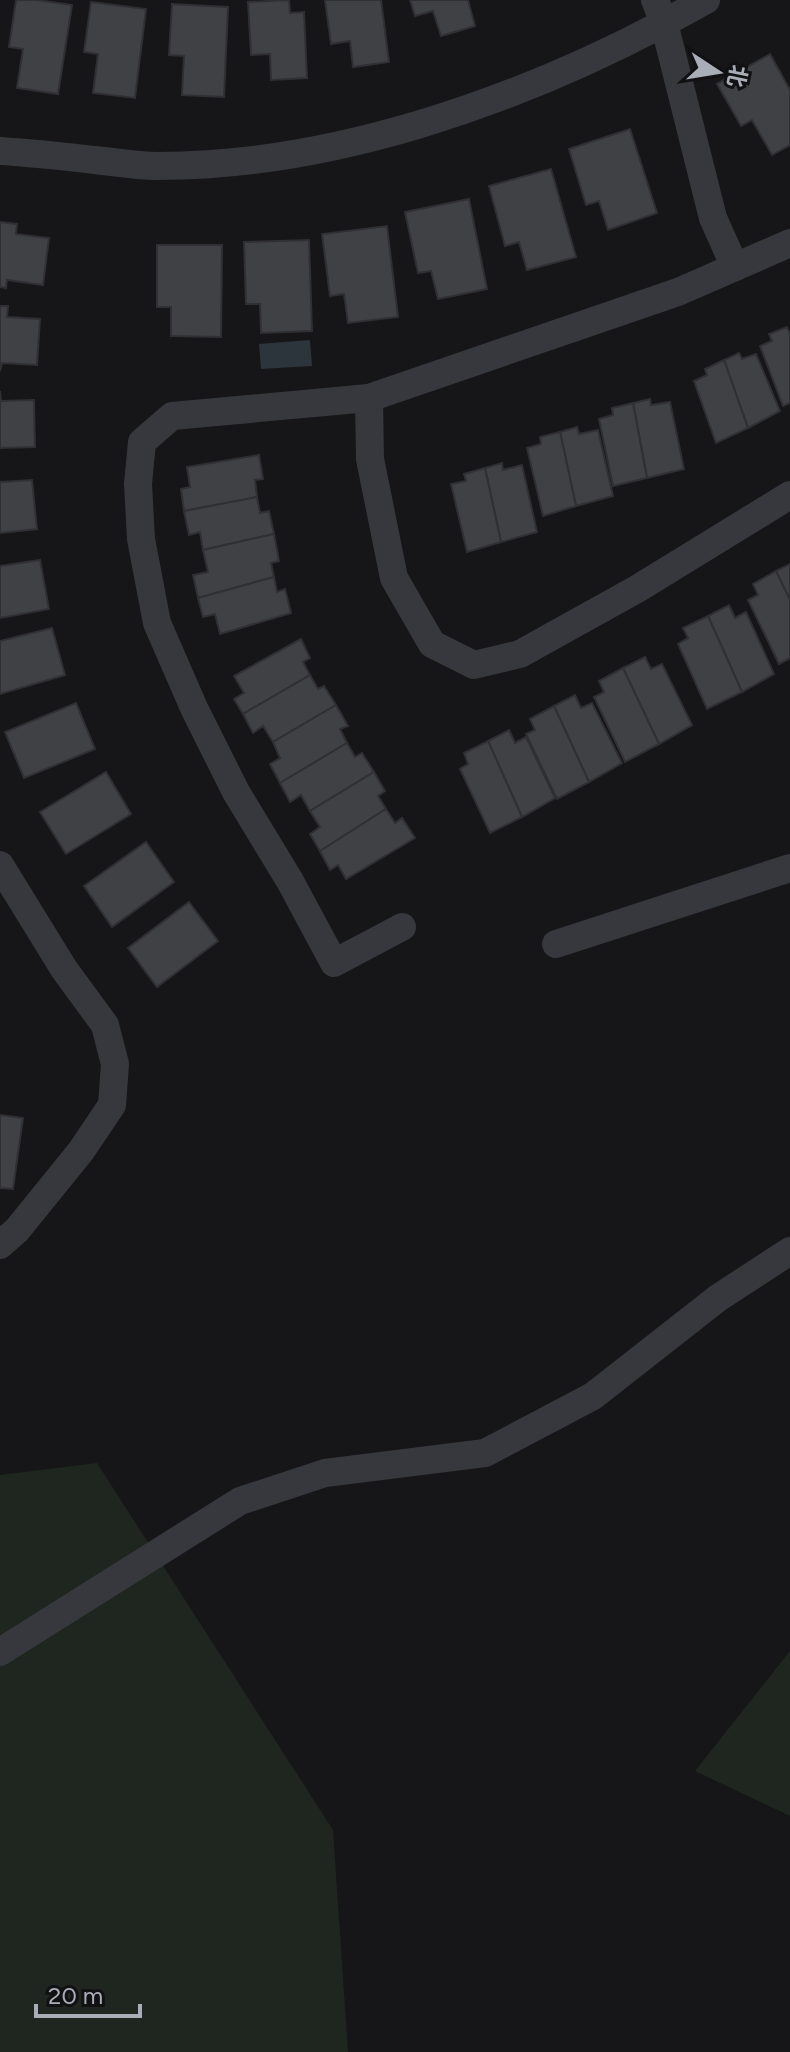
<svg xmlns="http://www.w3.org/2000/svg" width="790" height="2052" font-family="Figtree,'Noto Sans SC',sans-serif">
	<rect width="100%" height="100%" fill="#161618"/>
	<!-- green -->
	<g fill="#1e261f">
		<path d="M97,1463l236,367 15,222h-348v-577z"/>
		<path d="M790,1651v165l-95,-45z"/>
	</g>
	<!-- water -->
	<path fill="#2c353c" d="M310,340l2,26 -51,3 -2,-25z"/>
	<!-- building -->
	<g fill="#404145" stroke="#303034" stroke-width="2">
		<path d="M16,0h21l35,5 -14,89 -41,-6 6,-39 -14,-2z"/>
		<path d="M289,0l1,13 14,-1 3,66 -36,2 -1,-26 -19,1 -3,-53z"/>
		<path d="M325,0h56l8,62 -36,5 -3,-26 -19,3z"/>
		<path d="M410,0h58l7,26 -34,10 -8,-25 -18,5z"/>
		<path d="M91,2l55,7 -11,89 -42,-5 5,-39 -14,-2z"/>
		<path d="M172,4l56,3 -4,90 -42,-2 2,-39 -15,-1z"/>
		<path d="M770,54l20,36v55l-18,10 -20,-35 -11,6 -24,-42z"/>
		<path d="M630,129l27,84 -49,17 -9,-29 -13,4 -17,-56z"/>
		<path d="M551,169l25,88 -49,13 -8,-28 -14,4 -16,-60z"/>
		<path d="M469,199l18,90 -49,10 -7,-28 -13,2 -13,-61z"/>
		<path d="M0,222l17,2 -1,10 33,4 -6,47 -36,-5 -1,8 -6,-1z"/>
		<path d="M387,226l11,91 -50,6 -4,-29 -14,2 -8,-62z"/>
		<path d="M309,240l3,91 -51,2 -1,-29h-14l-2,-62z"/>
		<path d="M157,245h65l-1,92 -50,-1v-29h-14z"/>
		<path d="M0,306h8l-1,11 33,2 -3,46 -35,-2 -2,8z"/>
		<path d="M787,327l3,7v69l-7,3 -23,-60 12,-5 -3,-7z"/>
		<path d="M739,353l3,6 14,-5 24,57 -32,17 -24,-68z"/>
		<path d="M724,360l24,68 -32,15 -22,-62 13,-6 -2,-6z"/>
		<path d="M0,391l1,10 33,-1 1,47 -35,1z"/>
		<path d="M650,399l1,6 19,-3 14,67 -37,9 -14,-75z"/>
		<path d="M633,403l14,75 -34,8 -14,-67 14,-4 -1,-7z"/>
		<path d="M577,427l2,7 19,-4 15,66 -37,10 -16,-74z"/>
		<path d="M560,432l16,74 -33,10 -16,-68 14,-4 -1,-7z"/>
		<path d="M259,455l4,24 -8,1 2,17 -73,14 -3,-22 9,-2 -3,-20z"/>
		<path d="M502,463l1,7 19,-5 15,67 -36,10 -16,-74z"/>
		<path d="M485,468l16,74 -34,10 -16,-68 15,-3 -2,-7z"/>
		<path d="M32,480l5,49 -37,4v-51z"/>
		<path d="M257,497l3,16 9,-2 5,23 -71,16 -3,-18 -11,3 -5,-24z"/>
		<path d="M274,534l5,27 -8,2 3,14 -76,21 -5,-23 15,-3 -5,-22z"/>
		<path d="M40,560l9,49 -49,9v-52z"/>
		<path d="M790,564v36l-14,-29z"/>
		<path d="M776,571l14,29v58l-11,6 -31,-64 10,-5 -5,-11z"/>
		<path d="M274,577l3,15 8,-3 6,24 -71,21 -5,-20 -12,3 -5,-19z"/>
		<path d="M729,605l6,13 11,-6 28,62 -32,18 -34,-76z"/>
		<path d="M708,616l34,76 -35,17 -29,-65 10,-6 -5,-10z"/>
		<path d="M52,628l13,47 -65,19v-53z"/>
		<path d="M301,639l9,19 -7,4 7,13 -67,39 -9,-15 10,-6 -10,-17z"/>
		<path d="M645,657l6,12 11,-5 30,61 -33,19 -36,-76z"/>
		<path d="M623,668l36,76 -34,18 -31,-65 10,-5 -5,-11z"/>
		<path d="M310,675l8,14 6,-3 12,19 -63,37 -10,-16 -10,7 -10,-19z"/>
		<path d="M575,695l6,13 11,-5 30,60 -33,19 -35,-76z"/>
		<path d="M76,703l19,46 -71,29 -19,-46z"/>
		<path d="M336,705l12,21 -8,3 7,14 -67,40 -10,-19 10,-6 -7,-16z"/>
		<path d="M554,706l35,76 -32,17 -31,-65 9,-4 -5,-11z"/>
		<path d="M509,730l6,13 11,-6 29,61 -33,19 -34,-76z"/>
		<path d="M488,741l34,76 -32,16 -30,-64 8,-5 -4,-11z"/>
		<path d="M347,743l8,14 7,-4 12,19 -64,39 -9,-16 -11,7 -10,-19z"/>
		<path d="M106,772l25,42 -65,40 -26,-42z"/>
		<path d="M374,772l11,19 -7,5 8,13 -66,42 -10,-17 10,-7 -10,-16z"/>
		<path d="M386,809l9,14 7,-5 13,20 -69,41 -8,-14 -8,5 -10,-19z"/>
		<path d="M146,842l28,40 -62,45 -28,-41z"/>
		<path d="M189,902l29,39 -61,46 -29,-39z"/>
		<path d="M0,1115l23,3 -10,71 -13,-1z"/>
	</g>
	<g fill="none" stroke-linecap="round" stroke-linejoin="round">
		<!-- minor -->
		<g stroke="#37383d" stroke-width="28">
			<path d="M706,0l-42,23 49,195 22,49"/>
			<path d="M0,151c34,2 69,6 103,10 18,2 37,5 55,5 172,0 355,-63 506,-143l-9,-23"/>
			<path d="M790,243l-112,49 -309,106 1,61 24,119 38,66 42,21 46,-11 117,-65 153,-94"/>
			<path d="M369,398l-197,18 -30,26 -4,42 3,55 16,84 37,85 42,84 54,89 44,82 68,-36"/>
			<path d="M0,865l64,104 41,56 10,39 -3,41 -31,46 -64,79 -17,15"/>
			<path d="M556,944l234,-76"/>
			<path d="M0,1652l240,-151 85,-28 160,-20 108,-57 125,-98 72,-47"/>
		</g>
	</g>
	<!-- north arrow -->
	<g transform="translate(718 72) rotate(102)" stroke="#111113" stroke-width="6" paint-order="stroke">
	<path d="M0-6L14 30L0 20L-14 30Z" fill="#a8adb8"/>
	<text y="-12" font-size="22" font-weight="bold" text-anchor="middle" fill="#a8adb8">北</text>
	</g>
	<!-- scale -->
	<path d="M36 2004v12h104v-12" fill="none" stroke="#a8adb8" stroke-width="4"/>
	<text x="48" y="2004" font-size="24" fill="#a8adb8" stroke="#111113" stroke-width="6" paint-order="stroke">20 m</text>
</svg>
